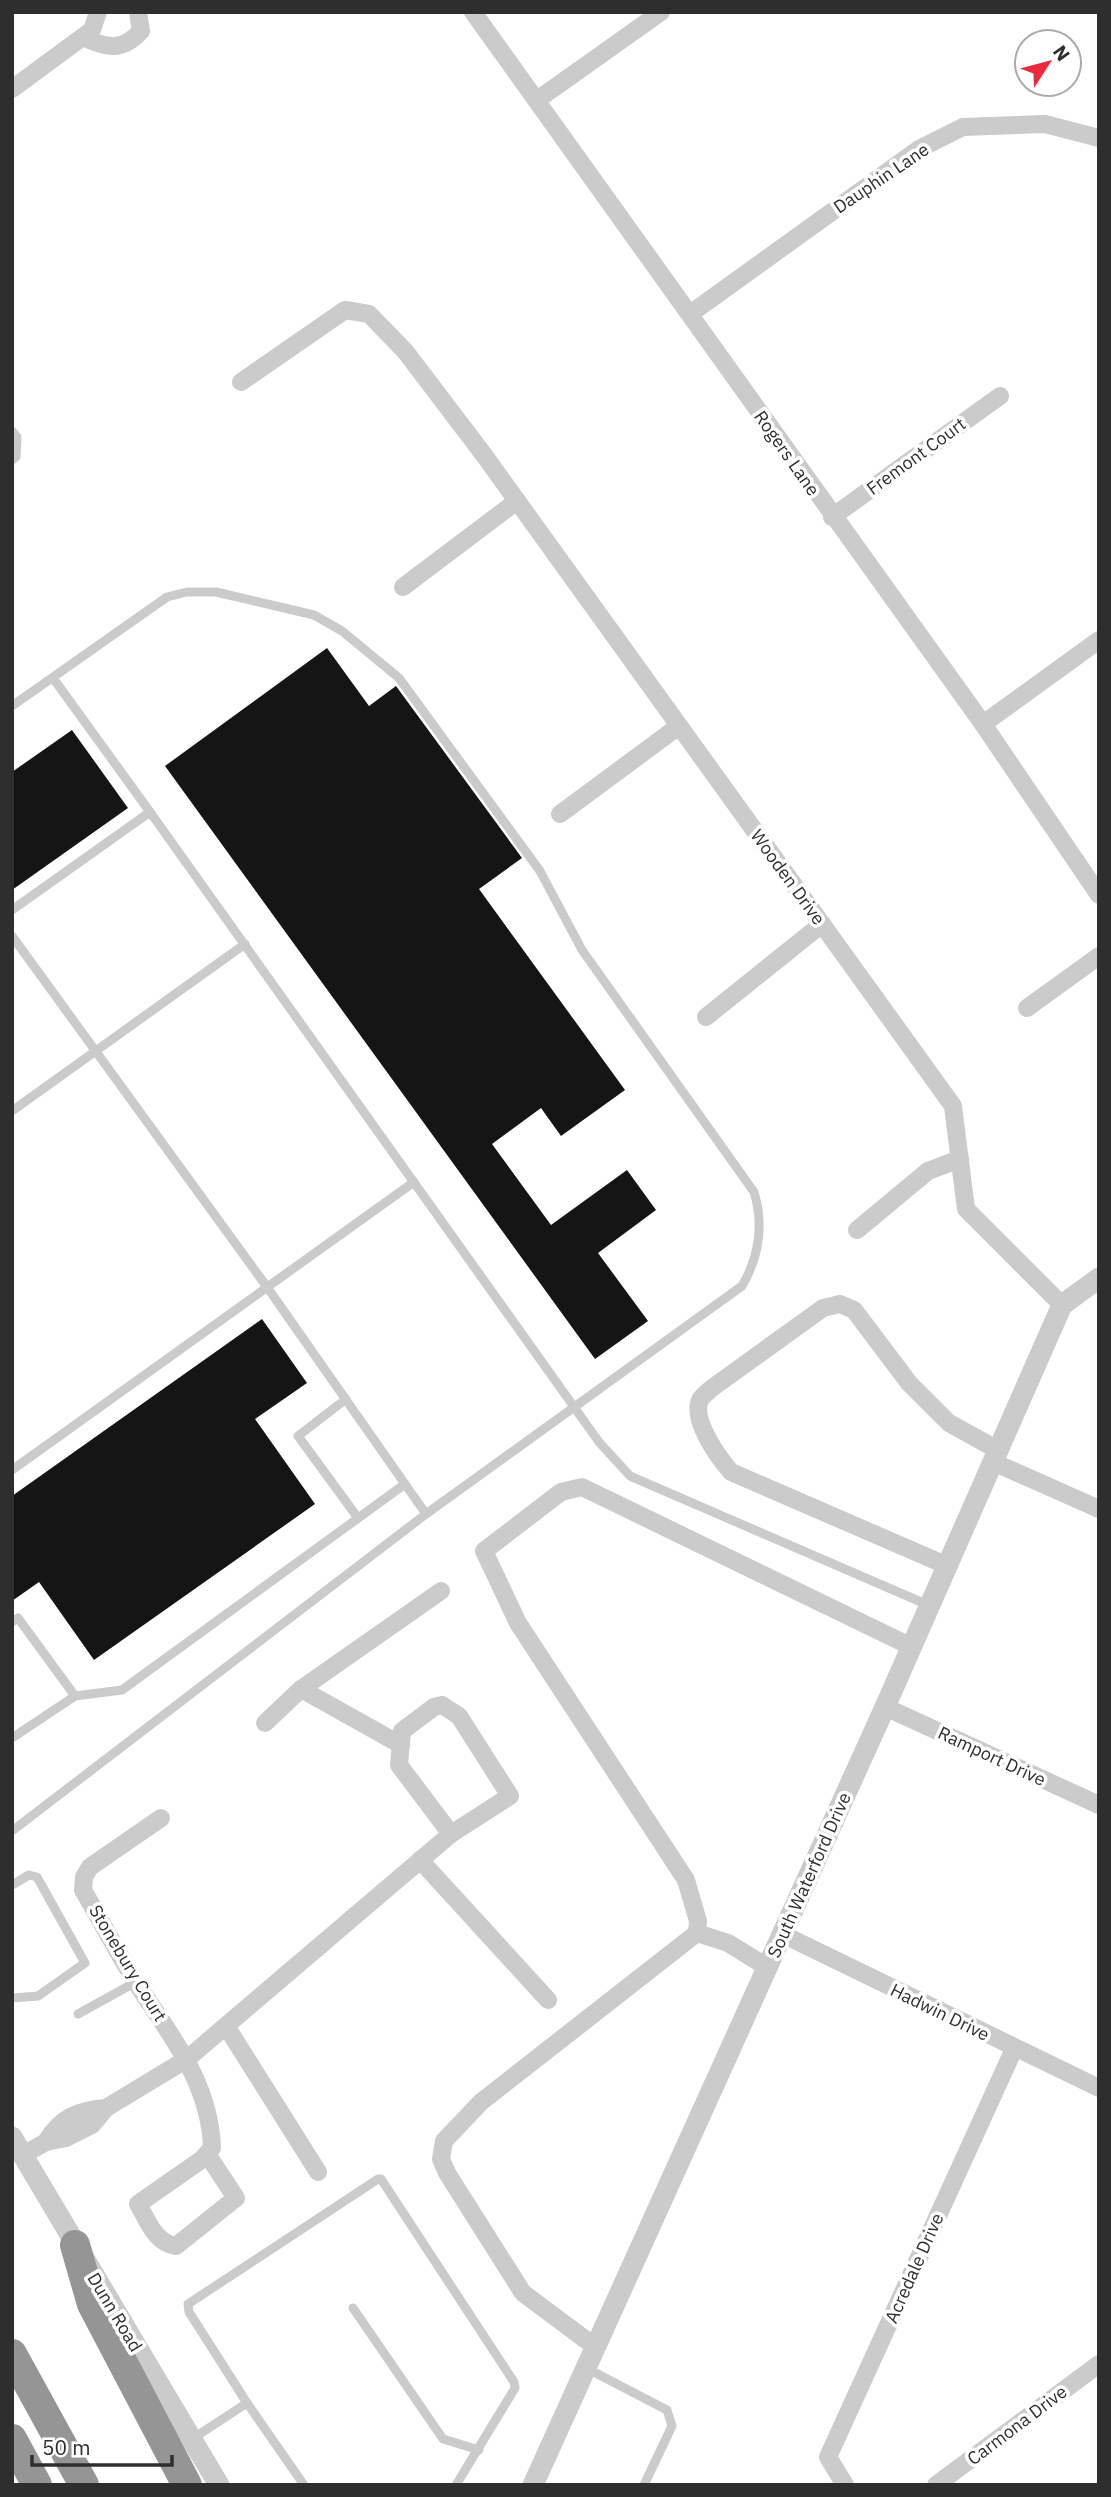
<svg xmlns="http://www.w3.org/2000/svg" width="1111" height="2497" font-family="'IBM Plex Sans',sans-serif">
	<rect width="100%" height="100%" fill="#fff"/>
	<!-- building -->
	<g fill="#151515">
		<path d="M327,648l42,58 27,-20 126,172 -43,31 146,201 -64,46 -20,-28 -49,36 59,81 76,-55 29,40 -58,43 50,68 -53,38 -430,-593z"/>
		<path d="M72,730l56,78 -116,82v-118z"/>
		<path d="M262,1319l45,64 -52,36 60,85 -221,156 -55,-78 -27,19v-105z"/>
	</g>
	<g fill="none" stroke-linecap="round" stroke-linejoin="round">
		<!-- service -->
		<g stroke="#cbcbcb" stroke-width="9">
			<path d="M12,431l5,6 -1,20 -4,3"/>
			<path d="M53,678l97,134"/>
			<path d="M12,706l155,-109 20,-5h29l98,23 28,16 57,47 141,193 42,79 172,242c10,32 5,65 -12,94l-316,228 -414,317"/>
			<path d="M12,910l138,-98 449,630 31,34 298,129"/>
			<path d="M12,936l255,351 159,227"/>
			<path d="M12,1111l233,-167"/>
			<path d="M346,1399l-48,37 60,82"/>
			<path d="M12,1470l402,-288"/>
			<path d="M12,1622l6,-4 57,78"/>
			<path d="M12,1738l63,-42 47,-6 283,-206"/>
			<path d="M12,1885l17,-10 8,2 48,86 -47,33 -26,2"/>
			<path d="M78,2014l58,-32"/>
			<path d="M353,2308l90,131 36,11"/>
			<path d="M586,2368l81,42 5,16 -28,59"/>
			<path d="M247,2403l-58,-91 -1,-8 190,-125h3l133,203 1,6 -59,97"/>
			<path d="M192,2439l55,-36 57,82"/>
		</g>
		<!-- minor -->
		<g stroke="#cbcbcb" stroke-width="18">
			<path d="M473,12l510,712 116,171"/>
			<path d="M83,37c24,12 40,14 58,-6l-3,-19"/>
			<path d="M12,89l80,-59 6,-18"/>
			<path d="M537,100l124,-88"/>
			<path d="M690,314l229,-165 44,-22 82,-3 54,14"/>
			<path d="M241,382l104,-72 24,4 36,37 79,104 469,651 13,103 96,96"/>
			<path d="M832,517l168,-121"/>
			<path d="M403,587l114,-86"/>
			<path d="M983,724l116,-84"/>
			<path d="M560,814l119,-88"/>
			<path d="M1027,1008l72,-52"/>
			<path d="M706,1017l116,-93"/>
			<path d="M857,1230l71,-59 32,-12"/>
			<path d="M993,1462l106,47"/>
			<path d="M948,1566l-217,-94c-12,-14 -40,-52 -31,-72 2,-4 9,-9 12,-12l111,-80 17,-4 14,6 55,73 40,40 49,27"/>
			<path d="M301,1689l100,56"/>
			<path d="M442,1705l17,11 51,80 -59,38 -52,-69 3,-34 32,-24z"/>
			<path d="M885,1707l214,98"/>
			<path d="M265,1723l36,-34 140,-98"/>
			<path d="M161,1818l-71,49 -6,10 -1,13c18,31 35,63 54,94 34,52 73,99 75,164l-11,12 -63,44c10,17 17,39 38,42l60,-48 -29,-44"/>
			<path d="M420,1860l128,140"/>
			<path d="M697,1933l1,-12 -12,-41 -168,-257 -34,-72 77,-59 21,-5 330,160"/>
			<path d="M782,1934l317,154"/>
			<path d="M226,2026l92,146"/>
			<path d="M46,2142c14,-24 32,-32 60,-34"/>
			<path d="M23,2155l23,-13 20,-4 26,-13 14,-17 81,-49 264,-225"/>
			<path d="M597,2343l-11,-3 -63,-47 -76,-120 -6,-14 3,-18 37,-39 216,-169 31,10 39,24"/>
			<path d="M845,2485l-17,-28 186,-408"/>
			<path d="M936,2485l163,-121"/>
		</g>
		<!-- tertiary -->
		<g stroke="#cbcbcb" stroke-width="21">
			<path d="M12,2137l207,348"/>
			<path d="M533,2485l352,-778 177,-402 37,-27"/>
		</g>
		<!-- motorway -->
		<g stroke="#959595" stroke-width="30">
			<path d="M75,2245l17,59 95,181"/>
			<path d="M12,2354l72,131"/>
			<path d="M12,2439l25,46"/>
		</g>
	</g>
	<g text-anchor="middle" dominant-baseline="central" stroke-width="7" stroke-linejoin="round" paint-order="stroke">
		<!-- street labels -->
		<g font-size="18" fill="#2e2e2e" stroke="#fff">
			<text transform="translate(881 178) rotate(-34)">Dauphin Lane</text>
			<text transform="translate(787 453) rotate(55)">Rogers Lane</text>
			<text transform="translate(916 456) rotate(-36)">Fremont Court</text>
			<text transform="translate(788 877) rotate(54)">Wooden Drive</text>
			<text transform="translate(992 1756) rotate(25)">Ramport Drive</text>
			<text transform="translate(809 1875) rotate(-66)">South Waterford Drive</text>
			<text transform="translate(128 1963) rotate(59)">Stonebury Court</text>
			<text transform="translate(940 2012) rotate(26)">Hadwin Drive</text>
			<text transform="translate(914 2268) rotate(-66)">Acredale Drive</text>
			<text transform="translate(115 2312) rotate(59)">Dunn Road</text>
			<text transform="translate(1017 2425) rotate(-37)">Carmona Drive</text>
		</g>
	</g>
	<!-- border -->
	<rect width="1111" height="2497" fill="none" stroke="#2e2e2e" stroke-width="28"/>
	<!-- north arrow -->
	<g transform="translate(1048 63) rotate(54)"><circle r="33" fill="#ffffff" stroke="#ababab" stroke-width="2"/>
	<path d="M0-5L12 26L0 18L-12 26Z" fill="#ec293d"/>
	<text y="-10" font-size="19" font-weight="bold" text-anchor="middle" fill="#2e2e2e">N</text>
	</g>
	<!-- scale -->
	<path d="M32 2455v10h140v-10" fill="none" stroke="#2e2e2e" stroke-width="3.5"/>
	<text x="42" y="2455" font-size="21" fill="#2e2e2e" stroke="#ffffff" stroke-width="5" paint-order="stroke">50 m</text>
</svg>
